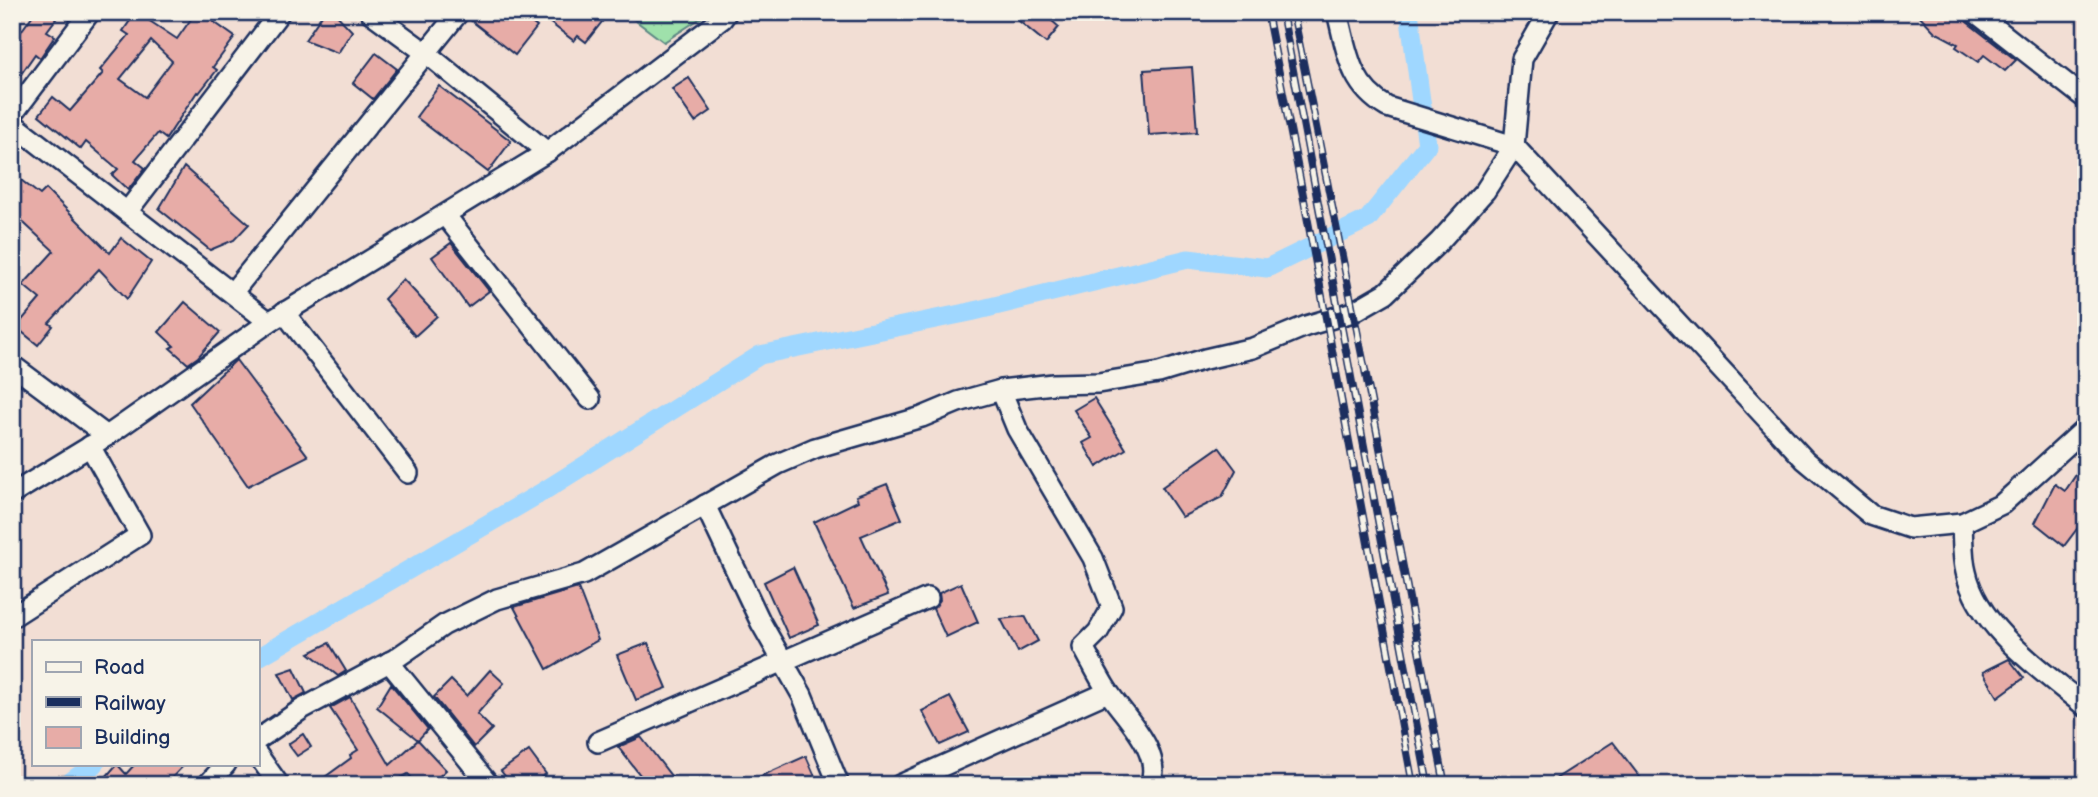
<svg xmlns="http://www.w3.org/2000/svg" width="2098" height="797" font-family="'Balsamiq Sans',sans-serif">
	<rect width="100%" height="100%" fill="#f2ded4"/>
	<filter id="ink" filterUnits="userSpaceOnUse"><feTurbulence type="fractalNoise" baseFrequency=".0143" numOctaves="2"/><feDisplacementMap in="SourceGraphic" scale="14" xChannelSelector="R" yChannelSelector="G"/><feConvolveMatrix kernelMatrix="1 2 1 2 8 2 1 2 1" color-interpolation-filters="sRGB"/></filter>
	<g filter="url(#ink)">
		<!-- green -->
		<path fill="#9fe1ab" stroke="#5d8884" stroke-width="2" d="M624,12h86l-46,30z"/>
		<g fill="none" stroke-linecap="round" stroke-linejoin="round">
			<!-- canal -->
			<g stroke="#9fd7ff" stroke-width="19">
				<path d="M257,658l282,-164 221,-139 210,-43 218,-53 79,9 101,-49 59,-74 -18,-133"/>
				<path d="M66,785l29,-21"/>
			</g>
		</g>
		<!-- building -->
		<g fill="#e7aca7" stroke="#1b2f5e" stroke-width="2" fill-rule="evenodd">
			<path d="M35,12h26l-14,19 8,5 -15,22 -5,-4 -23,33v-43z"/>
			<path d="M136,12l41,27 19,-27h25l-7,10 21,15 -22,30 4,3 -18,23 -2,-1 -31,47 -8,-6 -23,27 10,8 -17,22 -16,-15 6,-6 -32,-27 -5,7 -42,-34 14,-18 17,14 33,-38 -3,-3 29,-35 -6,-4zM151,41l21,20 -27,36 -25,-18z"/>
			<path d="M324,12h10l18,19 -14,22 -33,-13z"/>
			<path d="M471,12h46l20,15 -22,28 -46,-36z"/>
			<path d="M536,12h61l8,6 -19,24 -8,-6 -4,5z"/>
			<path d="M1026,12h16l17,15 -13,16 -27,-22z"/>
			<path d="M1916,12h45l6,10 49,38 -11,11 -21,-16 -6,7 -22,-15 2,-3 -23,-12z"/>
			<path d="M376,53l21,16 -24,30 -20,-16z"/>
			<path d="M1192,67l5,65 -48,3 -5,-65z"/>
			<path d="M689,78l22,33 -16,11 -23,-33z"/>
			<path d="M439,86l72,55 -23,31 -72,-55z"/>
			<path d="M184,167l65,57 -15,16 -24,10 -51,-41z"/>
			<path d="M12,173l28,22 6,-6 64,64 11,-15 30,24 -24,37 -28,-30 -50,54 4,3 -15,19 -22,-18 24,-28 -17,-14 31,-34 -42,-39z"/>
			<path d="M451,243l38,48 -21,16 -36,-50z"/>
			<path d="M403,279l34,37 -22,20 -31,-37z"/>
			<path d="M185,302l35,30 -22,25 -10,7 -18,-16 4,-2 -15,-14z"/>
			<path d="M236,360l72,96 -60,30 -58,-83z"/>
			<path d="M1094,398l32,51 -29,18 -14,-24 9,-5 -18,-28z"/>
			<path d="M1219,447l17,23 -14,27 -40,20 -20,-30z"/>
			<path d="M2086,460v57l-22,29 -29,-23 20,-39 10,7z"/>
			<path d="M887,484l15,35 -41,17 27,59 -34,13 -40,-86 44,-21 -2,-5z"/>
			<path d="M793,567l26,58 -30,13 -25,-56z"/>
			<path d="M961,583l17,39 -32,15 -13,-28 7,-9 -1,-7z"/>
			<path d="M578,588l20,52 -51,29 -33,-62z"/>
			<path d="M1025,616l13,25 -20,11 -17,-33z"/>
			<path d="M329,643l17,28 -8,5 -29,-23z"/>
			<path d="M648,643l19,45 -31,12 -19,-45z"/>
			<path d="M2009,659l15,19 -26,19 -15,-25z"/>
			<path d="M294,668l12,25 -13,7 -14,-27z"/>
			<path d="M490,670l14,13 -27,31 15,15 -18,18 -40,-50 17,-17 16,16z"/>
			<path d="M391,684l37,45 -10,11 -41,-33z"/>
			<path d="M350,697l40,68 28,-25 28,30 -16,15h-11l-11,-11 -20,11h-74l37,-27 -1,-3 8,-5 -28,-42z"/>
			<path d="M950,697l19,35 -29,13 -18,-34z"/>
			<path d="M303,734l8,13 -14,9 -9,-12z"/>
			<path d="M641,737l37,48h-30l-30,-38z"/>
			<path d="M1613,742l33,43h-100z"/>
			<path d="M529,751l17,23 -16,11h-18l-11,-14z"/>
			<path d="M806,756l11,25 -8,4h-68z"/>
			<path d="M117,764l9,10 9,-10h50l-20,21h-66z"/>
		</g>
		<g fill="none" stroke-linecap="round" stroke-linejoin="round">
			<defs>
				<g id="street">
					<path d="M370,12l56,41 121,99"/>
					<path d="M1337,12c10,39 12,73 50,95l127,39 291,314 66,55 39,13 52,-5 40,-19 84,-76"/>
					<path d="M1975,12l111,87"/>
					<path d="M12,115l78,-103"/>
					<path d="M12,123l257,199"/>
					<path d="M127,212l153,-200"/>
					<path d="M445,215l145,184"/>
					<path d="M232,293l227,-281"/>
					<path d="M284,312l124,161"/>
					<path d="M12,365l95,71"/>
					<path d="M1001,390l16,39 76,129 19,49 -14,25 -15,15c8,14 15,29 24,43 16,26 57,61 43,95"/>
					<path d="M12,494l95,-58 162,-114 278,-170 175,-133 5,-7"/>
					<path d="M705,505l56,118 41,72 37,90"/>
					<path d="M1962,523c1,16 0,34 4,49 12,56 78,100 120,135"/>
					<path d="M12,617l128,-82 -50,-89"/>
					<path d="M389,662l100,123"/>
					<path d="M257,740l45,-31 93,-50 49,-34 53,-26 87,-25 194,-110 37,-16 107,-31 36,-15 43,-12 52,-6 45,-1 61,-10 46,-14 48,-11 53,-22 47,-14 33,-19 53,-51 46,-51 29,-45 8,-87 27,-47"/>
					<path d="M598,742l330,-144"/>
					<path d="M257,754l22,31"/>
					<path d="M207,785l19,-21"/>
					<path d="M900,785l208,-93"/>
				</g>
			</defs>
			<!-- street casing -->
			<use href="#street" stroke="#1b2f5e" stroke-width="24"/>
			<!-- street -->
			<use href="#street" stroke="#f7f3e8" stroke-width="19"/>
			<defs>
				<g id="rail">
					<path d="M1267,12l37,188 109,585"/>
					<path d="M1282,12l146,773"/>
					<path d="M1293,12l72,358 80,415"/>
				</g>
			</defs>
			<!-- rail casing -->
			<use href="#rail" stroke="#1b2f5e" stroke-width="8"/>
			<!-- rail -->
			<use href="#rail" stroke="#f7f3e8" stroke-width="5" stroke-dasharray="16" stroke-linecap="butt"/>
		</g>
	</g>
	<!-- margin -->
	<rect width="2098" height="797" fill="none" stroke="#f7f3e8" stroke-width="42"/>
	<rect x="21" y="21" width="2056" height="755" fill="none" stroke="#1b2f5e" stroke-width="2.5" filter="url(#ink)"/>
	<!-- legend -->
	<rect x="32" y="640" width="228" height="126" fill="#f7f3e8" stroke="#9fa5b1" stroke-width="2"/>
	<rect x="46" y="662" width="35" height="10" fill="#f7f3e8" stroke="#9fa5b1" stroke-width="2"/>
	<text x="94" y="674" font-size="21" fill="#1b2f5e">Road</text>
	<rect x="46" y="697" width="35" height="10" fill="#1b2f5e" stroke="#9fa5b1" stroke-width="2"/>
	<text x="94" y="710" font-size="21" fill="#1b2f5e">Railway</text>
	<rect x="46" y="727" width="35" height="21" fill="#e7aca7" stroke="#9fa5b1" stroke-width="2"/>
	<text x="94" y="744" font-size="21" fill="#1b2f5e">Building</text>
</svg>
